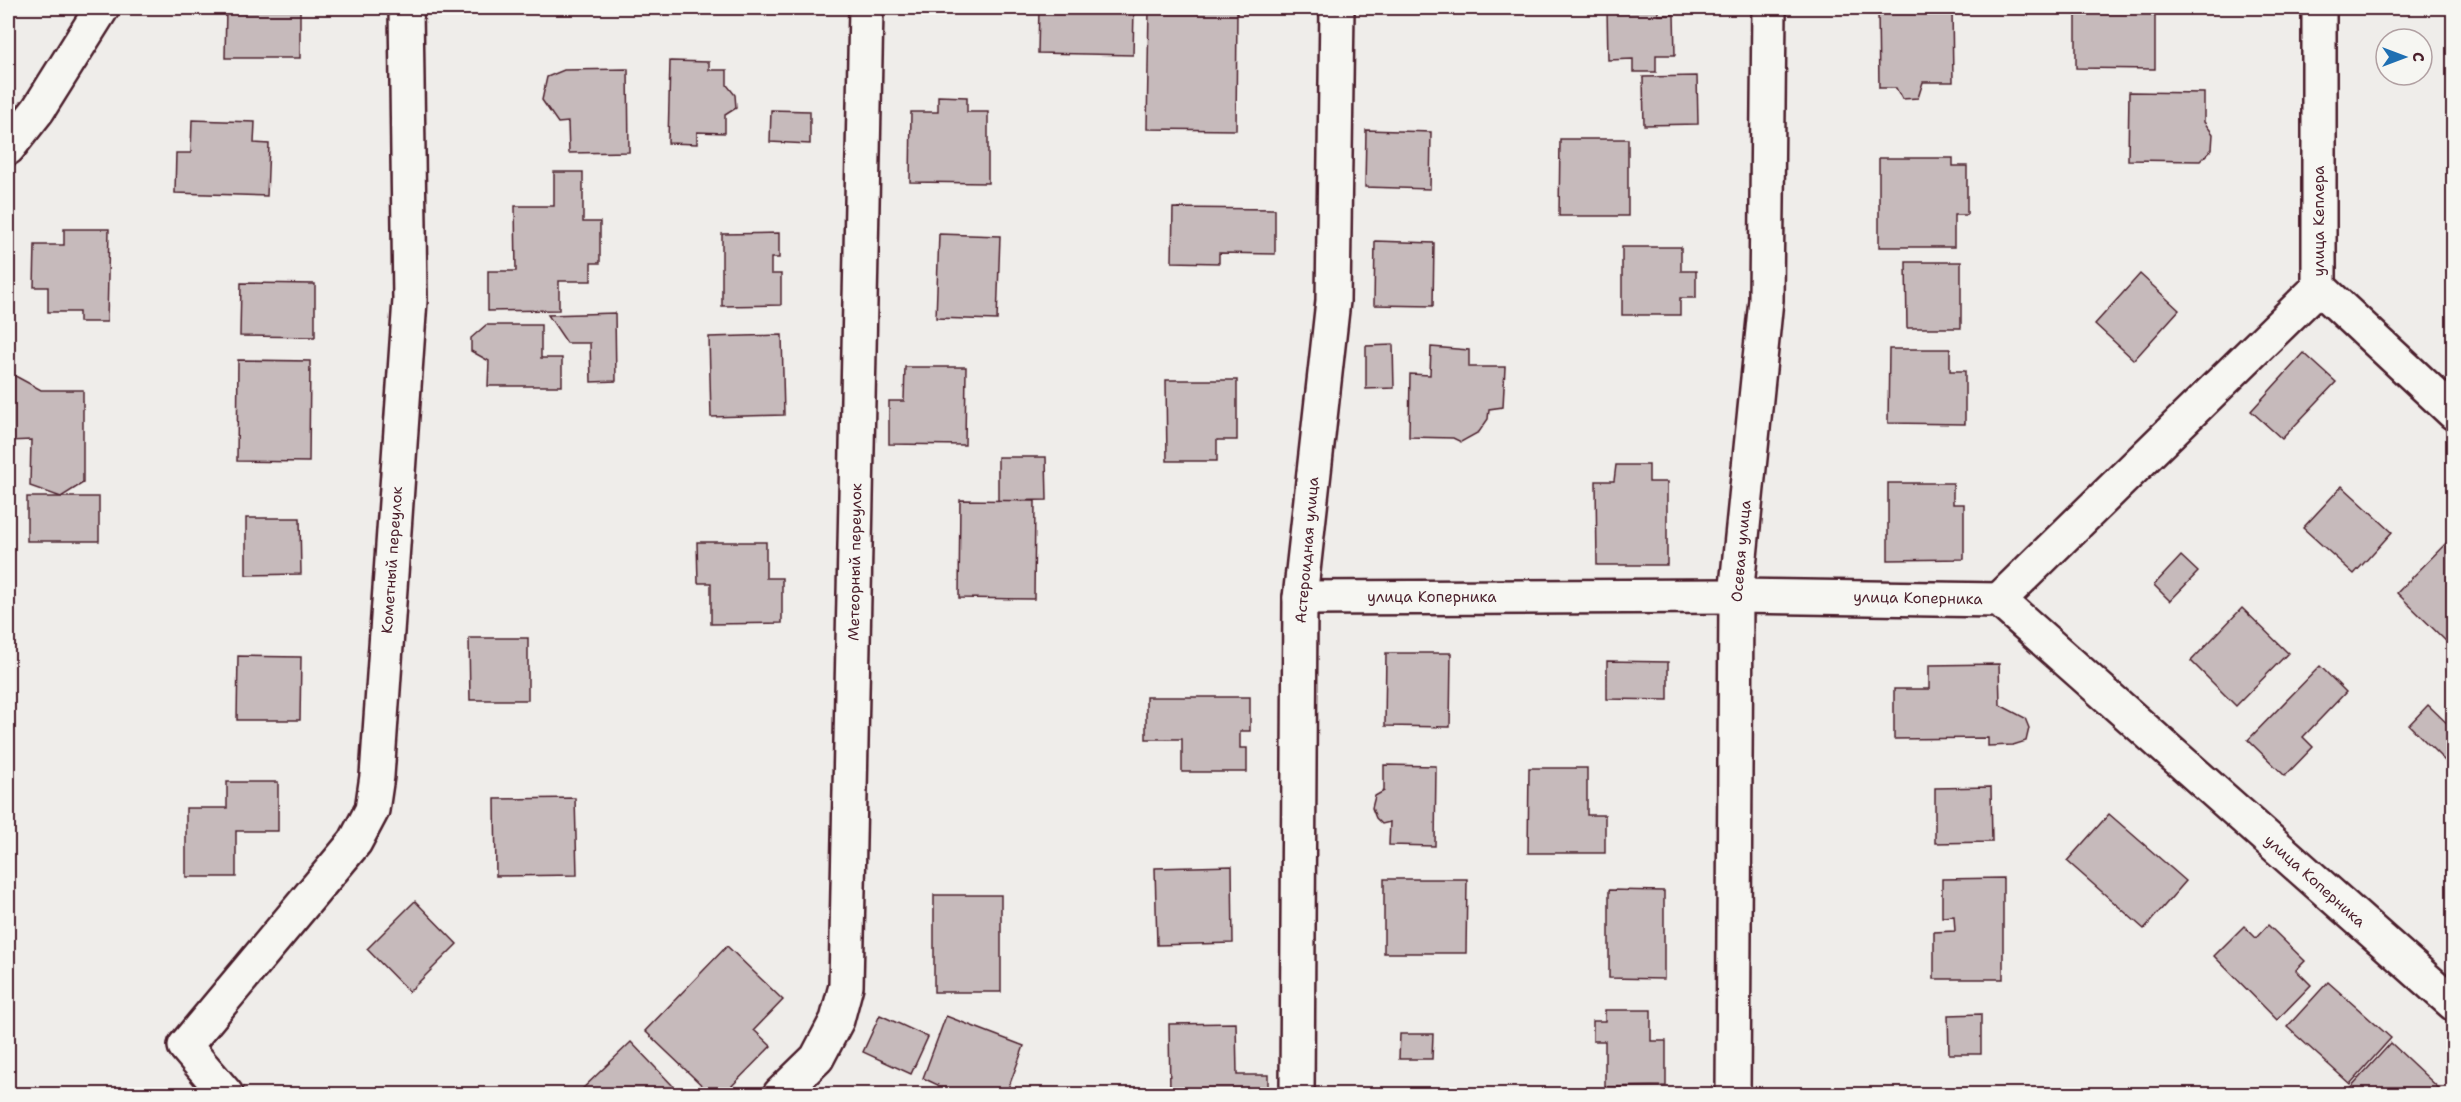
<svg xmlns="http://www.w3.org/2000/svg" width="2461" height="1102" font-family="'Shantell Sans',sans-serif">
	<rect width="100%" height="100%" fill="#efedea"/>
	<filter id="ink" filterUnits="userSpaceOnUse"><feTurbulence type="fractalNoise" baseFrequency=".0167" numOctaves="2"/><feDisplacementMap in="SourceGraphic" scale="12" xChannelSelector="R" yChannelSelector="G"/><feConvolveMatrix kernelMatrix="1 2 1 2 8 2 1 2 1" color-interpolation-filters="sRGB"/></filter>
	<g filter="url(#ink)">
		<!-- building -->
		<g fill="#c6babb" stroke="#4a1f2b" stroke-width="1.5">
			<path d="M1039,8h95l-1,47 -95,-2z"/>
			<path d="M1149,8h88l-1,122 -89,-1z"/>
			<path d="M1607,8h51v7h16l1,40h-19v17h-23v-13l-25,1z"/>
			<path d="M1878,8h74l1,74h-30l-5,16 -16,1 -6,-11h-17z"/>
			<path d="M2076,8h79v61l-79,-1z"/>
			<path d="M226,9h74v49h-75z"/>
			<path d="M670,61l39,1v8h18v15l8,10 1,13 -11,7v18l-28,-1v12l-29,-1z"/>
			<path d="M628,69l1,83 -60,1 -1,-31 -10,1 -16,-23 5,-23 17,-7z"/>
			<path d="M1697,76l1,48 -54,1 -1,-48z"/>
			<path d="M2129,92l75,1v29l9,12 -1,15 -12,12 -72,-1z"/>
			<path d="M938,96l29,1v15h21v71l-78,-1 1,-70h27z"/>
			<path d="M771,110l39,1v33l-40,-2z"/>
			<path d="M192,120l63,2 -1,21 15,1 -2,52 -92,-3 1,-40h15z"/>
			<path d="M1366,130l65,2 -1,57 -65,-2z"/>
			<path d="M1560,139h68v77h-69z"/>
			<path d="M1879,158h74v8h14v49h-13v32h-75z"/>
			<path d="M554,172h29v50h17v41h-9v18h-32v29l-71,1v-40h28l-1,-65h39z"/>
			<path d="M1173,208l102,1v45l-56,-1v10l-47,-1z"/>
			<path d="M64,229h45l-2,93h-28v-10h-31v-25h-14l1,-42h29z"/>
			<path d="M779,233v25h-8v16h10v31l-59,1v-72z"/>
			<path d="M939,234l61,2 -3,84 -61,-2z"/>
			<path d="M1375,241l59,2 -1,63 -59,-1z"/>
			<path d="M1622,247h59v24h15v27h-16v17h-58z"/>
			<path d="M1906,262h55v66h-54z"/>
			<path d="M2140,274l39,36 -45,50 -39,-36z"/>
			<path d="M241,283l74,1v53l-75,-1z"/>
			<path d="M615,313l1,68 -25,1 -1,-39h-23l-19,-28z"/>
			<path d="M486,325h55v33h21v28h-74l1,-25 -18,-10v-13z"/>
			<path d="M782,335l2,80 -73,2 -2,-80z"/>
			<path d="M1393,345l1,43 -28,1v-43z"/>
			<path d="M1431,347l38,3v17h36l-2,40 -14,2 -1,10 -9,13 -18,10 -8,-4 -44,-1 1,-63 20,1z"/>
			<path d="M1889,349h61v22h15v53l-77,-1z"/>
			<path d="M2304,353l32,29 -54,57 -31,-28z"/>
			<path d="M238,360l72,1 -1,101 -72,-1z"/>
			<path d="M905,367h61l-1,78 -76,-1v-43h15z"/>
			<path d="M8,372l33,18h42v93l-22,14 -31,-11 1,-46 -23,1z"/>
			<path d="M1166,380h71v60h-20v21h-50z"/>
			<path d="M998,457h48l1,43 -49,1z"/>
			<path d="M1616,465h33v17h18v83h-70l-1,-84h18z"/>
			<path d="M1888,483h65v21h11v55l-76,1z"/>
			<path d="M2342,486l50,46 -38,42 -51,-46z"/>
			<rect x="27" y="497" width="72" height="44"/>
			<path d="M960,500l75,1 -1,98 -75,-1z"/>
			<path d="M246,518h54l1,56 -55,1z"/>
			<path d="M2454,535v114l-57,-56z"/>
			<path d="M697,542h69v36h16v45l-71,1v-41h-13z"/>
			<path d="M2181,556l17,16 -28,29 -16,-16z"/>
			<path d="M2242,608l46,45 -52,53 -45,-45z"/>
			<path d="M469,638h59v62h-58z"/>
			<path d="M1386,653h65l-1,74 -65,-1z"/>
			<path d="M238,656l63,1 -1,63h-63z"/>
			<path d="M1607,661l61,1v38l-61,-1z"/>
			<path d="M1999,664l1,41 25,13 4,10 -3,13 -13,4 -25,1v-8l-94,1v-50h35v-24z"/>
			<path d="M2320,666l26,26 -43,45 10,10 -28,29 -37,-36z"/>
			<path d="M1146,697h104v34h-10v17h7v24h-65v-33h-36z"/>
			<path d="M2428,705l26,25v26l-7,7 -38,-38z"/>
			<path d="M1384,765l52,1 -1,80 -46,-1 1,-23 -8,2 -6,-6 -4,-10 3,-12 9,-5z"/>
			<path d="M1529,768h58v47h18v38h-77z"/>
			<path d="M227,782h51v49h-42v46h-50v-69h41z"/>
			<path d="M1991,787l1,55 -57,1v-55z"/>
			<path d="M575,798l2,77 -81,1 -1,-77z"/>
			<path d="M2109,814l77,67 -42,48 -77,-68z"/>
			<path d="M1232,866l1,77 -76,2 -2,-77z"/>
			<path d="M2003,878v101h-69v-47l21,-1 -1,-15 -12,1v-38z"/>
			<path d="M1384,879h83l-1,74h-82z"/>
			<path d="M1609,890l55,1v88l-55,-1z"/>
			<rect x="934" y="895" width="67" height="97"/>
			<path d="M415,901l42,43 -48,48 -42,-43z"/>
			<path d="M2268,925l37,36 -9,9 15,15 -34,35 -63,-64 30,-30 12,12z"/>
			<path d="M727,946l56,54 -29,30 17,16 -47,48h-13l-66,-63z"/>
			<path d="M2328,982l63,56 -41,46 -63,-57z"/>
			<path d="M1605,1010h46v31h15v45l-61,1v-46h-12v-20h12z"/>
			<path d="M1981,1014v40h-32l-1,-39z"/>
			<path d="M880,1015l48,22 -17,37 -48,-22z"/>
			<path d="M946,1016l78,30 -18,48h-65l-3,-9 -15,-7z"/>
			<path d="M1236,1023l1,52h31v19h-98l-1,-70z"/>
			<path d="M1400,1034h33l-1,25h-33z"/>
			<path d="M631,1042l43,45 -7,7h-90z"/>
			<path d="M2391,1043l54,51h-90l-6,-5z"/>
		</g>
		<g fill="none" stroke-linecap="round" stroke-linejoin="round">
			<defs>
				<g id="minor">
					<path d="M2319,8v279l135,126"/>
					<path d="M8,148l30,-38 64,-102"/>
					<path d="M1300,598l436,-2 263,4 455,404"/>
					<path d="M1999,600l320,-313"/>
					<path d="M226,1094l-41,-48 170,-204 17,-32 5,-34 33,-476 -4,-292"/>
					<path d="M780,1094l37,-36 20,-38 9,-34 20,-978"/>
					<path d="M1297,1094l3,-496 33,-297 4,-293"/>
					<path d="M1733,1094l3,-498 30,-296 3,-292"/>
				</g>
			</defs>
			<!-- minor casing -->
			<use href="#minor" stroke="#4a1f2b" stroke-width="38"/>
			<!-- minor -->
			<use href="#minor" stroke="#f6f6f2" stroke-width="33"/>
		</g>
	</g>
	<g text-anchor="middle" dominant-baseline="central" stroke-width="4.5" stroke-linejoin="round" paint-order="stroke">
		<!-- street labels -->
		<g font-size="15" fill="#4a1f2b" stroke="#f6f6f2">
			<text transform="translate(2319 221) rotate(-90)">улица Кеплера</text>
			<text transform="translate(1307 550) rotate(-85)">Астероидная улица</text>
			<text transform="translate(1741 551) rotate(-85)">Осевая улица</text>
			<text transform="translate(392 560) rotate(-86)">Кометный переулок</text>
			<text transform="translate(855 562) rotate(-89)">Метеорный переулок</text>
			<text x="1432" y="597">улица Коперника</text>
			<text transform="translate(1918 598) rotate(1)">улица Коперника</text>
			<text transform="translate(2315 881) rotate(42)">улица Коперника</text>
		</g>
	</g>
	<!-- margin -->
	<rect width="2461" height="1102" fill="none" stroke="#f6f6f2" stroke-width="30"/>
	<rect x="15" y="15" width="2431" height="1072" fill="none" stroke="#4a1f2b" stroke-width="2" filter="url(#ink)"/>
	<!-- north arrow -->
	<g transform="translate(2404 57) rotate(90)"><circle r="28" fill="#f6f6f2" stroke="#b1a0a2" stroke-width="1.5"/>
	<path d="M0-4.5L10 22L0 15L-10 22Z" fill="#1f6fb2"/>
	<text y="-9" font-size="16" font-weight="bold" text-anchor="middle" fill="#4a1f2b">С</text>
	</g>
</svg>
